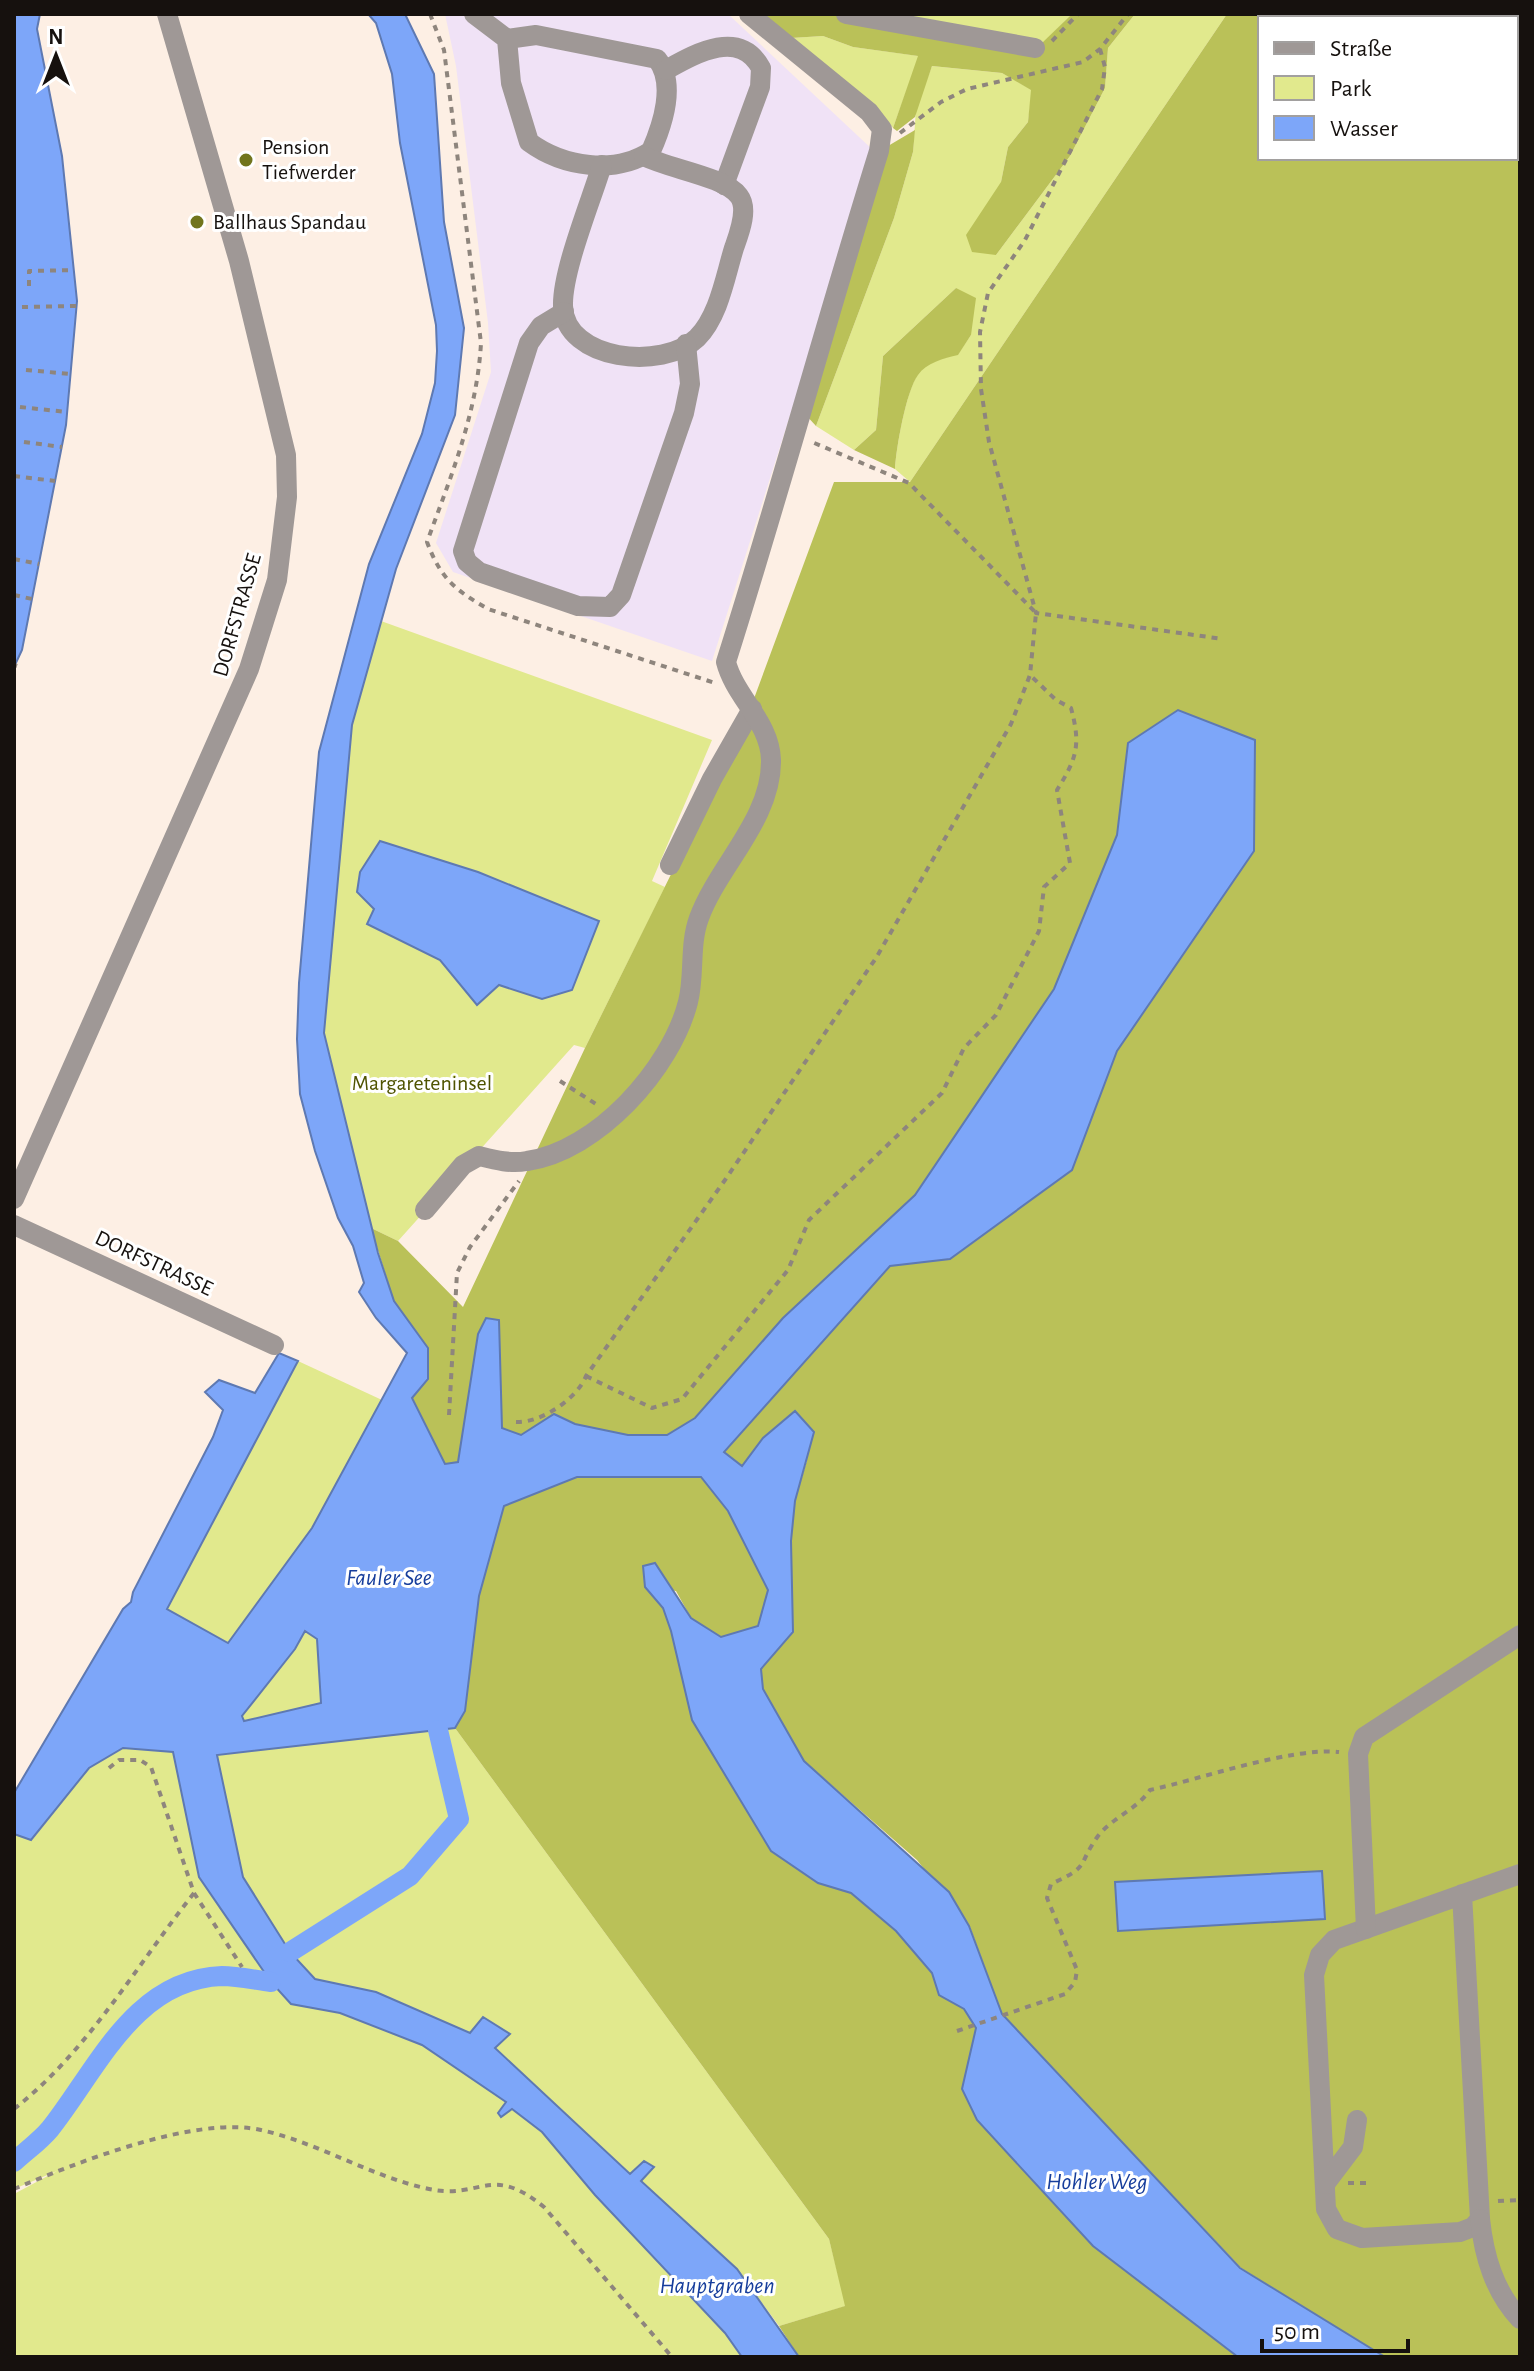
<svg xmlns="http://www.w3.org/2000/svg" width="1534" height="2371" font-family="'Alegreya Sans',sans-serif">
	<rect width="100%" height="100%" fill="#fdefe4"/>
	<!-- commercial -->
	<path fill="#f0e2f6" d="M445,14h283l146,137 -162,510 -259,-89 -17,-29 55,-171 -3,-49 -32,-257z"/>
	<!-- green -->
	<g fill="#e1e98d" fill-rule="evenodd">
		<path d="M886,14h186l-28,28z"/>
		<path d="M1135,14h92l-317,468 -15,-13c1,-20 11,-78 23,-95 8,-12 26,-16 40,-20l13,-19 -15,-47 -73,68 -7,74 -22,20 -38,-24 78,-208 19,-66 3,-43 16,-43 70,7 30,17 -4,32 -20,25 -7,35 -5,73 74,-99 35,-68 3,-40z"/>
		<path d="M823,36l30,11 66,9 -26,72 -19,-24 -83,-66z"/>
		<path d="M381,621l331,119 -60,141 13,6 -80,161 -11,-3 -176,196 -27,-13 -47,-195 28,-308zM380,841l219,80 -57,78 -43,-14 -22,20 -37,-45 -72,-36 6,-15z"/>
		<path d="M298,1361l84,39 -70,128 -83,115 -63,-34z"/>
		<path d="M305,1630l12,9 4,64 -77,19 -3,-5 54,-68z"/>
		<path d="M455,1728l374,511 17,67 -67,20 -42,-57 -96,-88 13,-14 -23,8 -136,-127 -12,-31 -13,16 -94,-41 -61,-13 -25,-27 -47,-75 -26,-123z"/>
		<path d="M124,1748l49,4 26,125 72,105 20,22 49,9 82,32 85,57 -9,11 4,4 10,-9 30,24 53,63 130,138 17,24h-728v-163l43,-23 -43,18v-355l18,6 57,-72z"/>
	</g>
	<!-- forest -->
	<g fill="#bac158" fill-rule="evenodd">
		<path d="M759,14h127l157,28 29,-28h63l-27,34 -3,40 -35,68 -74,99 -24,-3 -6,-17 35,-53 7,-35 20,-25 3,-32 -29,-17 -70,-7 -17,51 -18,14 -4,-3 25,-72 -65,-9 -30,-11 -32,2z"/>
		<path d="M1227,14h293v2343h-135l-144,-89 -239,-254 -32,-87 -53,-67 -113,-99 -41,-72 -2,-20 32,-37 -2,-91 4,-40 12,-41 -44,-22 -21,28 -19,-14 167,-186 60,-7 122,-89 45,-119 137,-200 -126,-108 -11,92 -63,154 -139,206 -132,123 -88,100 -28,17h-39l-53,-11 -21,-10 -33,21 -19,-7 -3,-108 -13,-2 -8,16 -20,128 -13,2 -33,-67 16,-49 -34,-47 -23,-73 27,13 65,66 122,-259 157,-317 92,-249h76zM1260,18h256v140h-256z"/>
		<path d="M915,130l-2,22 -19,66 -78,208 -11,-12 83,-268z"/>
		<path d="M956,288l20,10 -5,37 -13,20c-14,3 -32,8 -40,20 -12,16 -22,74 -23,94l-41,-19 22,-20 7,-74z"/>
		<path d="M577,1477h124l27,34 40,79 -9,36 -38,11 -30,-19 -15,-27 -31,-4 18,21 8,23 21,89 79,131 47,32 33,10 45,38 36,42 8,22 24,14 12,18 -14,62 131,157 145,111h-439l-20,-31 66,-20 -16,-67 -374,-511 10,-17 14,-115 25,-90z"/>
	</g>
	<!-- water -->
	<g fill="#7da6f9" stroke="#5e79b2" stroke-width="2" fill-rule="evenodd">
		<path d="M14,14h26l-3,15 25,127 15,145 -11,124 -44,225 -8,17z"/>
		<path d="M368,14h37l29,60 10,148 20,106 -9,87 -59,154 -44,156 -28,308 54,220 16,48 34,47v31l-16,19 33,66 13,-2 20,-128 8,-16 13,2 3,108 19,7 33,-21 21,10 53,11h39l28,-17 88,-100 132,-123 139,-206 63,-154 11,-92 50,-33 77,30 -1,111 -137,200 -45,119 -122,89 -60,7 -166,186 18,14 21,-28 32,-27 19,21 -19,69 -4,40 2,91 -32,37 2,20 41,72 145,131 20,34 33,88 238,254 145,89h-147l-145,-111 -116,-126 -15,-31 14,-61 -12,-19 -25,-14 -7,-22 -36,-42 -45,-38 -33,-10 -47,-32 -79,-131 -21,-89 -8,-23 -18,-21 -2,-21 12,-3 36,55 30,19 37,-11 10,-36 -40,-79 -27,-34h-124l-73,29 -25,90 -14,115 -10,17 -238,27 26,122 47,75 25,27 61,13 94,41 13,-16 27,17 -15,14 135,126 14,-13 10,6 -13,14 96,88 62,88h-57l-17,-24 -130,-138 -53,-63 -30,-23 -11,8 -3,-4 8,-11 -84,-57 -82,-32 -49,-9 -20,-22 -72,-105 -26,-125 -50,-4 -34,20 -58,72 -17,-6v-41l109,-184 8,-7 2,-10 80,-155 10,-27 -18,-18 14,-12 36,13 24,-40 19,8 -131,248 61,34 84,-115 95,-175 -31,-35 -17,-26 5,-9 -11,-37 -15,-28 -23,-67 -15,-57 -3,-55 2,-56 20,-231 50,-188 53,-130 13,-51 2,-32 -1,-26 -36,-182 -8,-69 -16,-51zM305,1631l12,8 4,64 -77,18 -2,-5 53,-67z"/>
		<path d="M380,841l98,31 121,49 -27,69 -30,9 -43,-14 -22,20 -37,-45 -73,-36 7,-15 -17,-17 3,-20z"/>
		<path d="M1322,1871l3,48 -207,12 -3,-49z"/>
	</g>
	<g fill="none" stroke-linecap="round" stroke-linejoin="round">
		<!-- canal -->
		<g stroke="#7da6f9" stroke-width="20">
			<path d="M290,1952l120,-76 49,-57 -21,-89"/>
			<path d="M14,2162c12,-11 26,-21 36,-33 47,-59 84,-150 172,-153 16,0 33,4 49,6"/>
		</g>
		<!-- path -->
		<g stroke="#8e857d" stroke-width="4" stroke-dasharray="6 6" stroke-linecap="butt">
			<path d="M430,14l14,36 37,293c-4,71 -30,133 -54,199 14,37 28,48 61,67l227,74"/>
			<path d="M1052,41l26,-27"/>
			<path d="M1100,49l5,18 -3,22 -77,151 -37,53 -8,39 1,57 8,53 47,171 187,26"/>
			<path d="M900,133l41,-31 26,-13 116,-27 17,-13 28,-35"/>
			<path d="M29,286v-15l45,-1"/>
			<path d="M22,307l54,-1"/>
			<path d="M26,370l45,4"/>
			<path d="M20,407l47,5"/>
			<path d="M24,442l38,5"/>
			<path d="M14,476l41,5"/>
			<path d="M14,559l25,5"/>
			<path d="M14,595l18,4"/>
			<path d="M14,665l3,1"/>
			<path d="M560,1081l39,25"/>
			<path d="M586,1376l66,32 30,-9 106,-129 21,-50 133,-127 22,-45 32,-33 43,-84 5,-44 26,-24 -13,-73c20,-32 24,-45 14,-82l-15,-8 -25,-24"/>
			<path d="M449,1415l8,-142 13,-26 49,-66"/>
			<path d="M516,1422c25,1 61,-23 70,-46l139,-196 151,-222 135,-234 19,-49 6,-62 -127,-130 -97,-41"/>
			<path d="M194,1893l48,74"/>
			<path d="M957,2031l108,-37 10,-12 2,-12 -30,-72 4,-14c40,-18 25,-17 47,-48 14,-18 38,-26 52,-46 51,-11 141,-43 189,-38"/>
			<path d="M14,2109c73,-57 123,-144 180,-216l-43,-126 -11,-7h-21l-10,8"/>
			<path d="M1348,2183h18"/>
			<path d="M14,2189c62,-26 181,-74 247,-59 58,13 111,47 168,59 53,11 61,-26 115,18l128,150"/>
			<path d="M1498,2201l22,-1"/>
		</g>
		<!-- minor -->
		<g stroke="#9f9896" stroke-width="20">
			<path d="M474,14l33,25 29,-4 121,24c19,24 6,65 -6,92 -36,24 -88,16 -122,-9l-18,-59 -4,-44"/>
			<path d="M846,14l189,34"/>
			<path d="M666,70c29,-16 73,-42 95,-2l-1,19 -36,98"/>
			<path d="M602,165c-11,36 -40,106 -39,141 2,55 100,65 134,32 22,-22 28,-61 37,-90 5,-14 15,-39 5,-52 -15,-20 -71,-27 -95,-40"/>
			<path d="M564,312l-23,14 -12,17 -66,208 4,11 12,10 99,34 32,1 11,-12 63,-182 6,-29 -4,-40"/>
			<path d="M670,865l42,-86 40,-70"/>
			<path d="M14,1199l235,-530 28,-89 10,-83 -1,-42 -47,-194 -72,-247"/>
			<path d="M425,1210l38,-45 16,-9c16,4 31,8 48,5 70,-10 144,-92 161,-159 7,-27 1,-57 11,-84 19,-52 73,-99 72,-158 -1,-38 -36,-63 -45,-98 54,-170 100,-341 153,-511l3,-22 -13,-17 -120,-98"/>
			<path d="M14,1225l260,120"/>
			<path d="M1462,1894l18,325 -7,8 -13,5 -98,6 -25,-9 -11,-20 -12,-234 6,-20 14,-15 186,-66"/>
			<path d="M1366,1929l-8,-175 6,-17 156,-102"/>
			<path d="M1325,2184l28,-37 4,-27"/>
			<path d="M1480,2219c4,37 14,72 40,100"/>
		</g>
	</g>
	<!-- markers -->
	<g fill="#71751d" stroke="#fff" stroke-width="3">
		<circle cx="246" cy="160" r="8"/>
		<circle cx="197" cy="222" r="8"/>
	</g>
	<g text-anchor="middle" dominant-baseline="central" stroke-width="6" stroke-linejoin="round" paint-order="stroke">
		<!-- poi labels -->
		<g font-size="22" fill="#16110e" stroke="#fff" text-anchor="start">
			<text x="262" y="147">Pension<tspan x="262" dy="25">Tiefwerder</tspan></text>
			<text x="213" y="222">Ballhaus Spandau</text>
		</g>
		<!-- street labels -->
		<g font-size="22" fill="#16110e" stroke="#fff">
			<text transform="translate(237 615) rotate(-74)">DORFSTRASSE</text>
			<text transform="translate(154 1263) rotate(25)">DORFSTRASSE</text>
		</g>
		<!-- park labels -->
		<g font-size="22" fill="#4f5300" stroke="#fff">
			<text x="422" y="1083">Margareteninsel</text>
		</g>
		<!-- water labels -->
		<g font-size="24" font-style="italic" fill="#173e9c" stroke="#fff">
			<text x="389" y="1578">Fauler See</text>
			<text x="1097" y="2182">Hohler Weg</text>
			<text x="717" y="2286">Hauptgraben</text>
		</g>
	</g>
	<!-- border -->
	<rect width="1534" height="2371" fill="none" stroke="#16110e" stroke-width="32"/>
	<!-- legend -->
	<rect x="1258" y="16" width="260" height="144" fill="#ffffff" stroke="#a2a09f" stroke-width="2"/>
	<rect x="1274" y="42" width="40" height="12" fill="#9f9896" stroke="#a2a09f" stroke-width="2"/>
	<text x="1330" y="56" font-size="24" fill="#16110e">Straße</text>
	<rect x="1274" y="76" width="40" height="24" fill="#e1e98d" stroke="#a2a09f" stroke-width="2"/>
	<text x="1330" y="96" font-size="24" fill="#16110e">Park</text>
	<rect x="1274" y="116" width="40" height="24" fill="#7da6f9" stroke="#a2a09f" stroke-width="2"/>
	<text x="1330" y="136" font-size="24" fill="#16110e">Wasser</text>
	<!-- north arrow -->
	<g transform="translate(56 56)" stroke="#ffffff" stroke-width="6" paint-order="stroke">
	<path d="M0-6L14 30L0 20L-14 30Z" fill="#16110e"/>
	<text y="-12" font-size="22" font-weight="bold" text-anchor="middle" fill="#16110e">N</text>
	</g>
	<!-- scale -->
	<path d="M1262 2339v12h146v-12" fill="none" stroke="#16110e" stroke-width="4"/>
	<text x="1274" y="2339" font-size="24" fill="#16110e" stroke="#ffffff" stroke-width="6" paint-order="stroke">50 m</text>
</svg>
